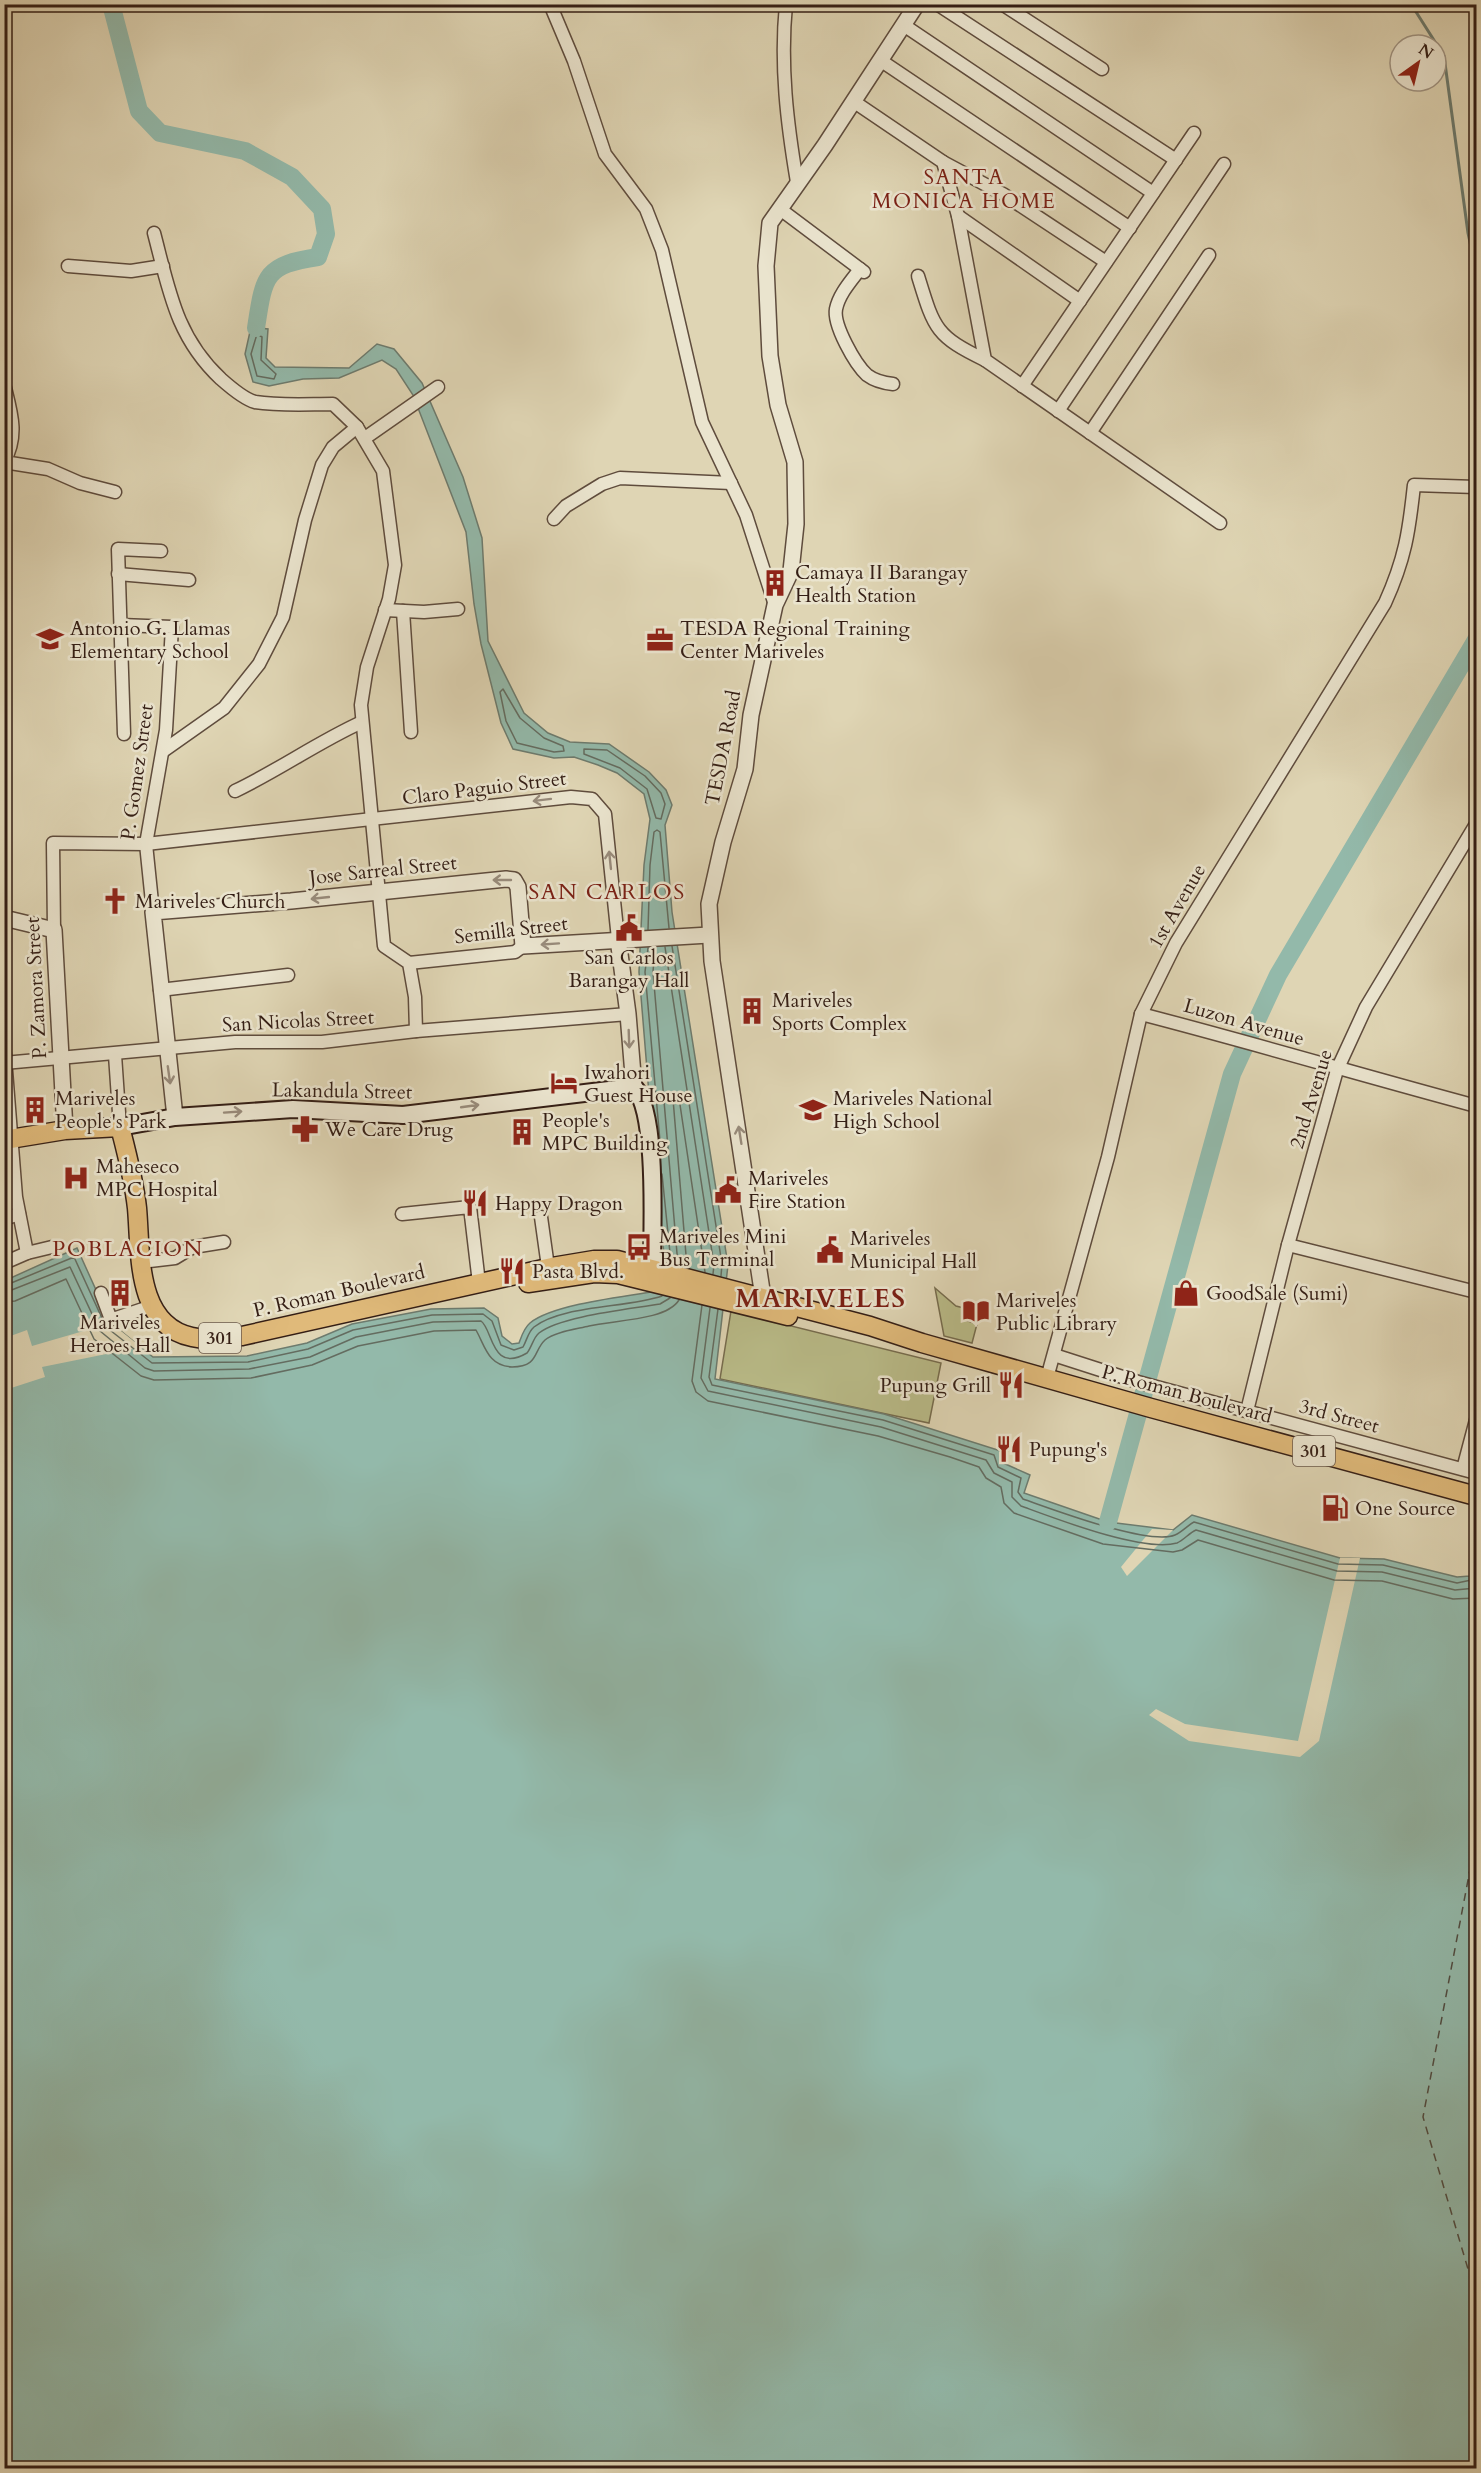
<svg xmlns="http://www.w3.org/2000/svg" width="1481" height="2473" font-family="Cardo,serif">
	<rect width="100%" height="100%" fill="#dfd5b4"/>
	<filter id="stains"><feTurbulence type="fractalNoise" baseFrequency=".00333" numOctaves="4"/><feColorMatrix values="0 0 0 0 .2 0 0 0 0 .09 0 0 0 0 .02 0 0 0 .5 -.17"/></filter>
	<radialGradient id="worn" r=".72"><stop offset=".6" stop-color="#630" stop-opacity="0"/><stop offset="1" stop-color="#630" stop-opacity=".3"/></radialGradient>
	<!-- green -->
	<g fill="#b9bb88" stroke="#766c4e" stroke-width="1.5">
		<path d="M935,1288l21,18 8,2 -2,11 15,5 -5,19 -28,-7z"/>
		<path d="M731,1311l210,52 -12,60 -209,-44z"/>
	</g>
	<!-- water -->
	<path fill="#93b9aa" stroke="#6d7b6e" stroke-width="1.5" d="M251,327l17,2 -2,29 9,9 74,1 28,-24 17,5 28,34 41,94 19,61 6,103 36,72 24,20 22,9 39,2 40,28 17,18 6,15 -7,20 7,87 56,353 -13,114 169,35 120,38 -3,10 29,13 -6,18 84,29 65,8 19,-15 148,43 44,1 73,18 13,-1 6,-3v895h-1471l-1,-1187 73,-33 34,75 42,34 94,-1 60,-13 45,-19 79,-15 53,-1 14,10 4,18 10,8 7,-1c3,-8 5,-15 11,-20 23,-19 98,-27 128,-32l7,-29 -7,-58 -19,-232 5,-107 6,-46 -6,-25 -27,-21 -19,-8 -24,-8 -20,1 -41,-9 -12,-26 -20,-79 -7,-40 -8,-72 -53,-137 -17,-26 -14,-9 -43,18 -36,1 -34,7 -16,-4 -8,-28z"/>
	<!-- pier -->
	<g fill="#dfd5b4">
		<path d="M111,1323l30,24 -99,20 3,10 -40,13v-52l22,-8 5,16z"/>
		<path d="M1152,1529l21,1 -46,46 -6,-9z"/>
		<path d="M1340,1558h20l-41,183 -19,16 -111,-16 -40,-26 7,-6 29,15 113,17z"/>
	</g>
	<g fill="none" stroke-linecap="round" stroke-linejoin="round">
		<!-- shore -->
		<g stroke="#646c60" stroke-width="1.5">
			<path d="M257,334l5,3 -1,23 15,14 -2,5 -17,-3 -6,-22z"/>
			<path d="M503,689l17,29 24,20 19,8 1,5 -10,1 -37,-9 -11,-22 -6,-29z"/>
			<path d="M584,749l23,1 38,26 16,17 4,11 -4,15 -5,-1 -9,-29 -27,-21 -36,-14z"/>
			<path d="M648,930l2,-65 4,-33 3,-2 3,2 9,96"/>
			<path d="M672,946l50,318 -1,12"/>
			<path d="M655,947l-2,25 25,293"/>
			<path d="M665,947l49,318 -1,9"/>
			<path d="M648,948l-3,24 15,169"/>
			<path d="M662,1174l9,89"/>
			<path d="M687,1267l-14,-168 3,-3 3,2 26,174"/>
			<path d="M4,1286l70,-29 32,70 46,36 96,-1 60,-13 45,-19 79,-15 51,-1 9,7 9,24 13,5 9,-3c4,-7 5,-15 11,-20 28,-22 94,-19 128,-31"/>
			<path d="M4,1293l66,-26 30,64 45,37 9,3 95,-2 61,-12 46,-20 77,-15 48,-1c12,8 10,53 46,32 5,-6 6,-15 12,-20 21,-17 93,-24 121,-29l10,-6"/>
			<path d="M4,1302l11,-1 51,-22 28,60 47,37 13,4 97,-2 61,-13 46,-19 76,-15 42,-1c9,16 12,36 36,37 27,0 21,-16 33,-27 9,-8 32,-11 44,-14 23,-6 77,-5 90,-26"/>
			<path d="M702,1305l-10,76 4,11 12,9 170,35 72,21 29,10 7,11 15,9 3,16 10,10 89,31 70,8 9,-2 16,-10 136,40 48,1 71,18 23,-1"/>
			<path d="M710,1308l-9,70 7,13 173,36 105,33 8,13 18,9v15l9,9c33,12 123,47 156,37 7,-3 12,-10 19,-13l141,41 45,1 73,18 21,-2"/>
			<path d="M718,1309l-9,68 3,8 171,35 111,35 4,12 23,11 -3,14 5,7c29,10 126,47 152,36 7,-3 13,-10 19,-13l144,42 45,1 74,18 19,-4"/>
		</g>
		<!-- stream -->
		<path stroke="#6d7b6e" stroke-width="3" d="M1411,4l33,52 24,177 8,37"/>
		<!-- river -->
		<g stroke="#93b9aa" stroke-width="18">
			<path d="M111,4l28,107 21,22 85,18 47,26 30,32 4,25 -8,23c-54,8 -54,19 -62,71"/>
			<path d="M1108,1522l124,-448 46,-99 198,-335"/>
		</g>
		<!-- ferry -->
		<path stroke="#504c42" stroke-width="1.5" stroke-dasharray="8 6" stroke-linecap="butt" d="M1476,1838l-53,279 53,179"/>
		<defs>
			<g id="minor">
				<path d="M550,4l24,57 31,93 41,55 16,41 40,172 44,93 29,90"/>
				<path d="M786,4c-6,61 1,119 11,178"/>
				<path d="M937,4l239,156"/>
				<path d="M1002,4l100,65"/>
				<path d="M905,26l248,167"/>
				<path d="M880,60l250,168"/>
				<path d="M853,101l90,61 15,54 27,144 235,163"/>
				<path d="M943,162l60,32 103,68"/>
				<path d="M780,209l84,63"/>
				<path d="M958,216l122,85"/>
				<path d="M154,233c15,57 22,104 67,146 9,8 23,20 34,23 25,4 53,2 78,2l24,23 26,44 12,94 -6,34 -22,68 -6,38 23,241 25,17 6,34 1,34"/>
				<path d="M68,266l63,5 32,-5"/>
				<path d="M860,269c-9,12 -21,25 -24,40 -3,16 19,55 31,66 8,6 16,8 26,9"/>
				<path d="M918,276c16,52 17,60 67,84"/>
				<path d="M4,384c7,28 15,51 0,78"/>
				<path d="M1022,386l172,-253"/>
				<path d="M1058,411l166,-247"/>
				<path d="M1090,433l119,-178"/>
				<path d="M365,438l73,-51"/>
				<path d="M4,462l44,7 32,14 35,9"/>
				<path d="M554,519l12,-13 36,-22 18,-6 111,5"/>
				<path d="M118,574l71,6"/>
				<path d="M385,610l39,2 34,-3"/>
				<path d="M403,611l8,121"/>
				<path d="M121,625l51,2 -6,103 -20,114 7,68"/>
				<path d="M124,734l-6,-185 43,2"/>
				<path d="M163,751l61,-43 35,-44 24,-47 22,-97 17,-55 11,-18 24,-20"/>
				<path d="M235,791c44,-21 83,-49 127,-69"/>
				<path d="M54,930l-1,-87 93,1 425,-47 21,2 13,15 13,125"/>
				<path d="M409,963l106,-11 8,-6"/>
				<path d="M160,990l128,-15"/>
				<path d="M1141,1014c112,29 223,62 335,92"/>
				<path d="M4,1045l12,152 11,56"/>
				<path d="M115,1055l5,72"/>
				<path d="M4,1063l231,-21h87l94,-11 212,-17"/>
				<path d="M402,1214l68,-7 9,76"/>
				<path d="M541,1217l7,50"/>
				<path d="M4,1219l15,-5"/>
				<path d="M1288,1245l188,47"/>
				<path d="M141,1262l34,-4 18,-11 31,-5"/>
				<path d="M4,1263l23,-10 25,-6"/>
				<path d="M101,1293l9,24 3,2 39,-13"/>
				<path d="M1054,1355l84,27 338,91"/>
				<path d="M1047,1378l61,-221 33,-143 35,-71 209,-340c20,-44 24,-71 29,-118l62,2"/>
				<path d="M1247,1411l41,-166 49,-175 29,-63 110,-183"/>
				<path d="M1463,1469l13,-49"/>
			</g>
			<g id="tertiary">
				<path d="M4,918l50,12 11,200"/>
				<path d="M618,939l10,75 6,73"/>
				<path d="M175,1117l-22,-205 138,-11 215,-22 8,1 4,7 5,59 186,-11"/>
				<path d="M763,1297l-51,-336 -3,-57 14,-62 22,-73 6,-54 24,-110 16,-34 5,-47 -1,-62 -17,-57 -8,-49 -4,-90 4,-43 55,-78 92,-141"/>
			</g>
			<path id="secondary" d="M120,1127l55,-10 118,-8 110,6 231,-28c24,25 18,142 18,180"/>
			<g id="primary">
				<path d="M4,1140l61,-10 55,-3c7,27 14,53 17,81 4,44 -2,117 55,129 16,4 34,0 50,-1l310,-69 42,-7h23l253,66 52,17 229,65 325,88"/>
				<path d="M528,1283l66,-10 24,1 170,42"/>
			</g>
		</defs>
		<!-- minor casing -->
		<use href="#minor" stroke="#5f4c3d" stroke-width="15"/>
		<!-- tertiary casing -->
		<use href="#tertiary" stroke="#5f4c3d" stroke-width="18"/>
		<!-- secondary casing -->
		<use href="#secondary" stroke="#341e15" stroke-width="20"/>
		<!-- primary casing -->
		<use href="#primary" stroke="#341e15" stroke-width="21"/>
		<!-- minor -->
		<use href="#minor" stroke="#eae4ce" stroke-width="12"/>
		<!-- tertiary -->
		<use href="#tertiary" stroke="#eae4ce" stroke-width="15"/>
		<!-- secondary -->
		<use href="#secondary" stroke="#eae4ce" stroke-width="16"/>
		<!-- primary -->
		<use href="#primary" stroke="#e0ba7a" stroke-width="18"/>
	</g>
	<!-- one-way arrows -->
	<defs><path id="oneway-shaft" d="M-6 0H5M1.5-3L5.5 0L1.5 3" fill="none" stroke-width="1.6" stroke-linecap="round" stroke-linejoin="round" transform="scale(1.5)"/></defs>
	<g stroke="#988b7b">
		<use href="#oneway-shaft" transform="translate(542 800) rotate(173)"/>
		<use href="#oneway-shaft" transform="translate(610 860) rotate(-96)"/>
		<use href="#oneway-shaft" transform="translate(502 880) rotate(-180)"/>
		<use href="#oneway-shaft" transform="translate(320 898) rotate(174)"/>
		<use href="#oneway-shaft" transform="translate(550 944) rotate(176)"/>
		<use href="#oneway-shaft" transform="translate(629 1039) rotate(88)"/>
		<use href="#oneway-shaft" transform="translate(169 1075) rotate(82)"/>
		<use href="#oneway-shaft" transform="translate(470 1106) rotate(-8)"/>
		<use href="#oneway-shaft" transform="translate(233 1112) rotate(-4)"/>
		<use href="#oneway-shaft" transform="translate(740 1135) rotate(-99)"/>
	</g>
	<!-- icons -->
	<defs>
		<symbol id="building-bare" viewBox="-9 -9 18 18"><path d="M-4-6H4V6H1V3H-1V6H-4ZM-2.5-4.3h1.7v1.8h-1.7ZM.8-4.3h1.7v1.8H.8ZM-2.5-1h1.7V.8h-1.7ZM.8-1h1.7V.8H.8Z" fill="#8f2418" stroke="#eae4ce" stroke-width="2.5" paint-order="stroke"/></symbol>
		<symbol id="school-bare" viewBox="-9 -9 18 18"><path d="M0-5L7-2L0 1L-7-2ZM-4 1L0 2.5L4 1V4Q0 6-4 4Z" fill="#8f2418" stroke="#eae4ce" stroke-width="2.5" paint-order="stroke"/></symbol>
		<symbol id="office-bare" viewBox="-9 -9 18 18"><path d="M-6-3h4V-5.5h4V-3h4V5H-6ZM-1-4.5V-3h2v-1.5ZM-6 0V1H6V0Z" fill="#8f2418" stroke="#eae4ce" stroke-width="2.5" paint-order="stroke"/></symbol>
		<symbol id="church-bare" viewBox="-9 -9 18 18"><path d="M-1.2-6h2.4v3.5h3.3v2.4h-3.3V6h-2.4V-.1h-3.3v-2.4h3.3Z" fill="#8f2418" stroke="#eae4ce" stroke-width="2.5" paint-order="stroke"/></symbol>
		<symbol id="civic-bare" viewBox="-9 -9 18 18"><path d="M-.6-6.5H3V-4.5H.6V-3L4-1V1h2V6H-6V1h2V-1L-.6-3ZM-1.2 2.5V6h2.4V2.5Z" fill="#8f2418" stroke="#eae4ce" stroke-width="2.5" paint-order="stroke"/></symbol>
		<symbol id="hotel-bare" viewBox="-9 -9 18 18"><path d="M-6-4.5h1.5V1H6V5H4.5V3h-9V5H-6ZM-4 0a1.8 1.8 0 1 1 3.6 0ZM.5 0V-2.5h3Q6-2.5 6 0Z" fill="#8f2418" stroke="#eae4ce" stroke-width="2.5" paint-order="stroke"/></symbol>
		<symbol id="pharmacy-bare" viewBox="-9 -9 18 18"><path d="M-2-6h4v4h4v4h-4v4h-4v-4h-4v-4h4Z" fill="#8f2418" stroke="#eae4ce" stroke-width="2.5" paint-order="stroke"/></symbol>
		<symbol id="hospital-bare" viewBox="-9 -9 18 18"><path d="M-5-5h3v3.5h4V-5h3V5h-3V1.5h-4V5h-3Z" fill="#8f2418" stroke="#eae4ce" stroke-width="2.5" paint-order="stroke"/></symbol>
		<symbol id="restaurant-bare" viewBox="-9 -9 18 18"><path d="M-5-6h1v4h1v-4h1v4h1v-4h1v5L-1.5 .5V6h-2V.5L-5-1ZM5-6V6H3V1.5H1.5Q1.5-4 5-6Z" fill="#8f2418" stroke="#eae4ce" stroke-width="2.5" paint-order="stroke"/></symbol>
		<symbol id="bus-bare" viewBox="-9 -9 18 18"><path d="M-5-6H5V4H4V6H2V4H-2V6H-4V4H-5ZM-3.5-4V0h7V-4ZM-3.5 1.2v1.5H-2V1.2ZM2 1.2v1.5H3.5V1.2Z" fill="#8f2418" stroke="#eae4ce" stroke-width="2.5" paint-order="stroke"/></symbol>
		<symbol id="shop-bare" viewBox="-9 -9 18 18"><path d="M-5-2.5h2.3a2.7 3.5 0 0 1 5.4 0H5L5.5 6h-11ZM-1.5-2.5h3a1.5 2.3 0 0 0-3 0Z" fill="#8f2418" stroke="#eae4ce" stroke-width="2.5" paint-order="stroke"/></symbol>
		<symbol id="library-bare" viewBox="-9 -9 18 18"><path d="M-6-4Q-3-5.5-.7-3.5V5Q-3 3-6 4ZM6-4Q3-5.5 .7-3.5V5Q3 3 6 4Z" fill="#8f2418" stroke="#eae4ce" stroke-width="2.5" paint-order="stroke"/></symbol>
		<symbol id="fuel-bare" viewBox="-9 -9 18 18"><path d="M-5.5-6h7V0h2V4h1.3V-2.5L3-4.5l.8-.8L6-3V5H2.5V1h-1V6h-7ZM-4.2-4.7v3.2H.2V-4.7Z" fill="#8f2418" stroke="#eae4ce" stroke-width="2.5" paint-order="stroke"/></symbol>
	</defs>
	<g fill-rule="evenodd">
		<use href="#building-bare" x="756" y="564" width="38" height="38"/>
		<use href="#school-bare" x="31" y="620" width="38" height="38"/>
		<use href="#office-bare" x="641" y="621" width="38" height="38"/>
		<use href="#church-bare" x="96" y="882" width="38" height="38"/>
		<use href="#civic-bare" x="610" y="909" width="38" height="38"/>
		<use href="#building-bare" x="733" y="992" width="38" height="38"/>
		<use href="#hotel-bare" x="545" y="1064" width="38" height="38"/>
		<use href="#building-bare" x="16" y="1091" width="38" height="38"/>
		<use href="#school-bare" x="794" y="1091" width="38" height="38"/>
		<use href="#pharmacy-bare" x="286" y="1110" width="38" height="38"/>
		<use href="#building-bare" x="503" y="1113" width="38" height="38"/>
		<use href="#hospital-bare" x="57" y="1159" width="38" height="38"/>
		<use href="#civic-bare" x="709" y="1171" width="38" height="38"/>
		<use href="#restaurant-bare" x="456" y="1184" width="38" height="38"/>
		<use href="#bus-bare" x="620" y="1228" width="38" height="38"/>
		<use href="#civic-bare" x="811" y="1231" width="38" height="38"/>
		<use href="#restaurant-bare" x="493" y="1252" width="38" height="38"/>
		<use href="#building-bare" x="101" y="1274" width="38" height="38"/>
		<use href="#shop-bare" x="1167" y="1274" width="38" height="38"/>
		<use href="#library-bare" x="957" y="1292" width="38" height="38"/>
		<use href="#restaurant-bare" x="992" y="1366" width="38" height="38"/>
		<use href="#restaurant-bare" x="990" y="1430" width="38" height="38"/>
		<use href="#fuel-bare" x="1316" y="1489" width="38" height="38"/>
	</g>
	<g text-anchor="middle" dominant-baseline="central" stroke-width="5" stroke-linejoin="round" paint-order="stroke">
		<!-- shield labels -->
		<g fill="#eae4ce" stroke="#6b594c" stroke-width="1.5">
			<rect x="199" y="1323" width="42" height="30" rx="4.5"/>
			<rect x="1293" y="1436" width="42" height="30" rx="4.5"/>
		</g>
		<g font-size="18" font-weight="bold" fill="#341e15">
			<text x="220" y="1338">301</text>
			<text x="1314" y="1451">301</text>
		</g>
		<!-- poi labels -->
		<g font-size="20" fill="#341e15" stroke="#eae4ce" text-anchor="start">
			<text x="795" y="572">Camaya II Barangay<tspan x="795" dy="23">Health Station</tspan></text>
			<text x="70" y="628">Antonio G. Llamas<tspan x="70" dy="23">Elementary School</tspan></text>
			<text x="680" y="628">TESDA Regional Training<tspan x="680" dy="23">Center Mariveles</tspan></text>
			<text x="135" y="901">Mariveles Church</text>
			<text x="629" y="957" text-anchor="middle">San Carlos<tspan x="629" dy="23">Barangay Hall</tspan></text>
			<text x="772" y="1000">Mariveles<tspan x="772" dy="23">Sports Complex</tspan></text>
			<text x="584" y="1072">Iwahori<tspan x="584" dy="23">Guest House</tspan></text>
			<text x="55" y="1098">Mariveles<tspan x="55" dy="23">People's Park</tspan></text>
			<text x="833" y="1098">Mariveles National<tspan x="833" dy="23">High School</tspan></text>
			<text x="542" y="1120">People's<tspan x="542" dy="23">MPC Building</tspan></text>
			<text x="325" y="1129">We Care Drug</text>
			<text x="96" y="1166">Maheseco<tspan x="96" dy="23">MPC Hospital</tspan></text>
			<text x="748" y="1178">Mariveles<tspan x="748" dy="23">Fire Station</tspan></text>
			<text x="495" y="1203">Happy Dragon</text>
			<text x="659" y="1236">Mariveles Mini<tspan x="659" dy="23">Bus Terminal</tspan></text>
			<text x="850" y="1238">Mariveles<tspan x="850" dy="23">Municipal Hall</tspan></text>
			<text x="532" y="1271">Pasta Blvd.</text>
			<text x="1206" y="1293">GoodSale (Sumi)</text>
			<text x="996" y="1300">Mariveles<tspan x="996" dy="23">Public Library</tspan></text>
			<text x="120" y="1322" text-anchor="middle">Mariveles<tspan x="120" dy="23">Heroes Hall</tspan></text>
			<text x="991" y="1385" text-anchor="end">Pupung Grill</text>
			<text x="1029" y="1449">Pupung's</text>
			<text x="1355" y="1508">One Source</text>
		</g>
		<!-- street labels -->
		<g font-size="20" fill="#341e15" stroke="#eae4ce">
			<text transform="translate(723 748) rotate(-79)">TESDA Road</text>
			<text transform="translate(137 772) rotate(-82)">P. Gomez Street</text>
			<text transform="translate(484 788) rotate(-7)">Claro Paguio Street</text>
			<text transform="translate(383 870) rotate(-6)">Jose Sarreal Street</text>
			<text transform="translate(1177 906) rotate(-60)">1st Avenue</text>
			<text transform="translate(511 930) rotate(-7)">Semilla Street</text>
			<text transform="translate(36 988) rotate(-93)">P. Zamora Street</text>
			<text transform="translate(298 1021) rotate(-3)">San Nicolas Street</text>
			<text transform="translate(1244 1022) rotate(16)">Luzon Avenue</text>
			<text transform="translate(342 1091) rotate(1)">Lakandula Street</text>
			<text transform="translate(1311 1099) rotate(-73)">2nd Avenue</text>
			<text transform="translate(339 1291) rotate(-13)">P. Roman Boulevard</text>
			<text transform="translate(1187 1394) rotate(15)">P. Roman Boulevard</text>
			<text transform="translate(1339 1416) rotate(15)">3rd Street</text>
		</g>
		<!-- neighbourhood labels -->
		<g font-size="21" letter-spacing="1.5" fill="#7a1f14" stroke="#eae4ce">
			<text x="964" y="177">SANTA<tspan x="964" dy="24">MONICA HOME</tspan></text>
		</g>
		<!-- quarter labels -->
		<g font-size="22" letter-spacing="1.5" fill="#7a1f14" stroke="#eae4ce">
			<text x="607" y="892">SAN CARLOS</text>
			<text x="128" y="1249">POBLACION</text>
		</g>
		<!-- district labels -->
		<g font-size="26" font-weight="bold" letter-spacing="1.5" fill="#7a1f14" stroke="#eae4ce">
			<text x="821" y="1298">MARIVELES</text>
		</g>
	</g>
	<!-- margin -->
	<rect width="1481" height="2473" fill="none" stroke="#dfd5b4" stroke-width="24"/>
	<rect x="6" y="6" width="1469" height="2461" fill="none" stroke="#341e15" stroke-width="3"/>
	<rect x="12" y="12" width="1457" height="2449" fill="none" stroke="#341e15" stroke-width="1.5"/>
	<!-- north arrow -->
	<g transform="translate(1418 63) rotate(34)"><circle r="28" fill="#eae4ce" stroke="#a19584" stroke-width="1.5"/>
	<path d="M0-4.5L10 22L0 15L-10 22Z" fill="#8f2418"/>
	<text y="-9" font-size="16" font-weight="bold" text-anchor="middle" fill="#341e15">N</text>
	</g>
	<rect width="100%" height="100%" filter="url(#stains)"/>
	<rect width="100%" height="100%" fill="url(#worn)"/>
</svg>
